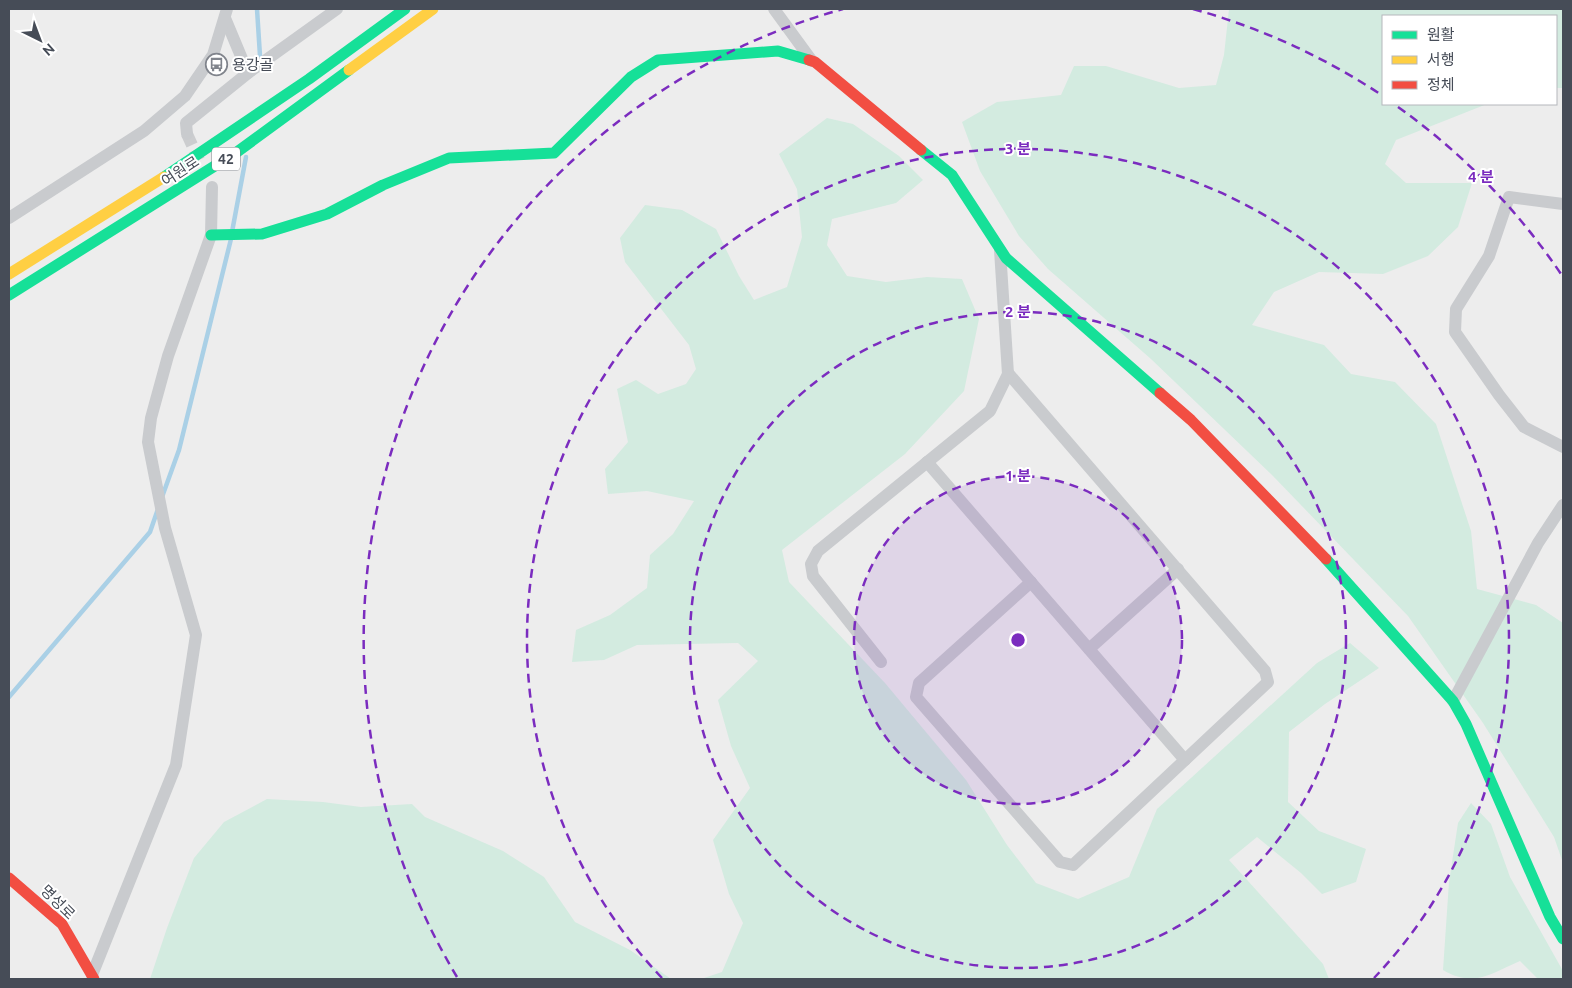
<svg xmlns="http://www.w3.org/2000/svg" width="1572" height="988" font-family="Ubuntu,'Noto Sans KR',sans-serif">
	<rect width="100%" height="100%" fill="#ededed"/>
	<!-- green -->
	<g fill="#d3ebe0">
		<path d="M1229,9h334v79h-7v-72h-173v88h104l-91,36 -11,24 21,19h66l-14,44 -30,29 -45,18 -64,-2 -45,20 -22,33 72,20 27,29 44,8 41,42 35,107 6,58 59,16 27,18v240l-9,-26 -71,-114 -75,-107 -135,-140 -122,-117 -103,-90 -29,-33 -39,-65 -18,-49 35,-20 64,-7 13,-29h32l73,22 37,-3 8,-30z"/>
		<path d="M827,118l26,6 46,32 24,24 -27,23 -64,16 -5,26 20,31 39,6 41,-5 35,2 17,40 -15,72 -59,63 -123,96 7,32 96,101 81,97 41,65 29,38 42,16 51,-22 28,-68 160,-146 33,-20 29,25 -54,36 -36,28 -1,70 31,29 47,18 -10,33 -34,12 -21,-21 -44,-36 -28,23 94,104 6,15h-628l21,-7 21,-49 -14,-29 -16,-54 37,-52 -19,-42 -13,-46 40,-39 -20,-18 -101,2 -33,15 -32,2 4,-32 34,-15 37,-27 3,-33 23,-21 21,-33 -47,-10 -39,3 -3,-25 23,-27 -11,-53 19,-9 22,14 28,-10 10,-15 -7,-24 -64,-83 -5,-24 25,-33 37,5 34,19 23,47 15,24 33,-13 15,-50 -5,-48 -18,-35z"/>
		<path d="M267,799l56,3 38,5 51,-3 13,13 78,34 41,26 31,45 55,28 41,29h-521l17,-51 27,-70 30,-36z"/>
		<path d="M1471,803l20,21 19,53 53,94v8h-25l-18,-18c-30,13 -46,27 -77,9l6,-88 9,-59z"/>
	</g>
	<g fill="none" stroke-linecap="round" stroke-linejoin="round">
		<!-- stream -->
		<g stroke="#aad0e6" stroke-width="4.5">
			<path d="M257,9l3,47"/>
			<path d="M232,232l14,-75"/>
			<path d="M162,497l17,-47 52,-211"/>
			<path d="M9,697l141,-165 8,-23"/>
		</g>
		<!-- street-tunnel -->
		<path stroke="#cccdcf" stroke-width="12" stroke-dasharray="12 6" stroke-linecap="butt" d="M187,134l12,26"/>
		<!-- street -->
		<g stroke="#c9cbce" stroke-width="12">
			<path d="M774,9l38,52"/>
			<path d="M225,18l23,55"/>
			<path d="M187,134l-1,-11 62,-50 89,-64"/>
			<path d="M1563,204l-54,-7 -20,59 -33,53 -1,23 44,63 25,32 39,20"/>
			<path d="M9,218l135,-87 41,-35 28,-41 14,-46"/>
			<path d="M1008,373l257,298 3,11 -195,183 -13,-3 -144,-165 3,-14 112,-101"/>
			<path d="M927,462l258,298"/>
			<path d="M1089,649l89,-80"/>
			<path d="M881,662l-68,-86 -2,-12 7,-13 172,-140 18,-37 -8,-124"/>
			<path d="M1453,701l85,-158 25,-38"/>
			<path d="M92,975l84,-210 20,-130 -31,-107 -17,-86 3,-24 17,-62 43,-121 1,-48"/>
		</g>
		<!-- fast -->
		<g stroke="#16e098" stroke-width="11">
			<path d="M921,150l31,25 54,83 154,135"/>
			<path d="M164,177l145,-98 96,-70"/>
			<path d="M211,235l51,-1 65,-20 56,-29 66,-27 105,-5 77,-76 27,-17 120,-9 31,9"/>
			<path d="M9,295l228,-143 112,-82"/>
			<path d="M1326,559l127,142 13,23 84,193 13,22"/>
		</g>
		<!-- slow -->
		<g stroke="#ffcf43" stroke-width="11">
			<path d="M349,70l84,-61"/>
			<path d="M9,274l155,-97"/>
		</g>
		<!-- jam -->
		<g stroke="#f24e42" stroke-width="11">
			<path d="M809,60l6,2 106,88"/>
			<path d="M1160,393l31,27 135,139"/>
			<path d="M9,878l53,46 32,55"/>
		</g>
	</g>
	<!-- distance rings -->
	<circle cx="1018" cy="640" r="164" fill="#7b2cbf" fill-opacity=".12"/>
	<g fill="none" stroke="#7b2cbf" stroke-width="2.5" stroke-dasharray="9 6">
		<circle cx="1018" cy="640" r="164"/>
		<circle cx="1018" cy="640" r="328"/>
		<path d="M662 978A491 491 0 1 1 1374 978"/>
		<path d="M457 977A655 655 0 0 1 843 9M1193 9A655 655 0 0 1 1380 94M1398 107A655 655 0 0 1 1561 274"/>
	</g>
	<!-- icons -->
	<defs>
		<symbol id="bus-ring" viewBox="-11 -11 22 22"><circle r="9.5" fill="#fff" stroke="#80848c" stroke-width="1.5"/><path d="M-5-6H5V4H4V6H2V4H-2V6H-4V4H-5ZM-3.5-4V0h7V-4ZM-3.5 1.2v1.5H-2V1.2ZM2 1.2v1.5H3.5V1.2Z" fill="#80848c"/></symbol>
	</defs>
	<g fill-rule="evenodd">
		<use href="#bus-ring" x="204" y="52" width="25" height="25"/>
	</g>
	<g text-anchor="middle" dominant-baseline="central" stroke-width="4" stroke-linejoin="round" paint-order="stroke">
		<!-- shield labels -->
		<rect fill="#fff" stroke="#7e8289" stroke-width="1" x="212" y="147.5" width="28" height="23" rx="4"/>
		<g font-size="14" font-weight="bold" fill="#464c57">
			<text x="226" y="159">42</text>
		</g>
		<!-- poi labels -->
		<g font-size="15" fill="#464c57" stroke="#fff" text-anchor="start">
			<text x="232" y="64">용강골</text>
		</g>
		<!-- street labels -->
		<g font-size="15" fill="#464c57" stroke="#fff">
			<text transform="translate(180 171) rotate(-33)">여원로</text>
			<text transform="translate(58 902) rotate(45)">명성로</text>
		</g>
	</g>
	<circle cx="1018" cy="640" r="8" fill="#7b2cbf" stroke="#fff" stroke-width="2.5"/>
	<g font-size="15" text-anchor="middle" font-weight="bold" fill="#7b2cbf" stroke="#fff" stroke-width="4" stroke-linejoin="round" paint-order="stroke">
		<text x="1018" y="154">3 분</text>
		<text x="1481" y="182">4 분</text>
		<text x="1018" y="317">2 분</text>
		<text x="1018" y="481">1 분</text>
	</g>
	<!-- border -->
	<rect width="1572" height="988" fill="none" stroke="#464c57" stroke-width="20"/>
	<!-- legend -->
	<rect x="1382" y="15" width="175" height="90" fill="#ffffff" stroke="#b5b7bc"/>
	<rect x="1392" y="31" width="25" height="8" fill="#16e098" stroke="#b5b7bc"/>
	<text x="1427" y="40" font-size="15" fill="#464c57">원활</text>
	<rect x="1392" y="56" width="25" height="8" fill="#ffcf43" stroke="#b5b7bc"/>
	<text x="1427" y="65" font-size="15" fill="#464c57">서행</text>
	<rect x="1392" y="81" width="25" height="8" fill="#f24e42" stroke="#b5b7bc"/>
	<text x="1427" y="90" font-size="15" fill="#464c57">정체</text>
	<!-- north arrow -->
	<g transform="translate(40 40) rotate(138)" stroke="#ffffff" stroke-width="4" paint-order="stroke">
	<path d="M0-4L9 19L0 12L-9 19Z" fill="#464c57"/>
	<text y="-8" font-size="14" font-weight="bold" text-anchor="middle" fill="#464c57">N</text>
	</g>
</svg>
